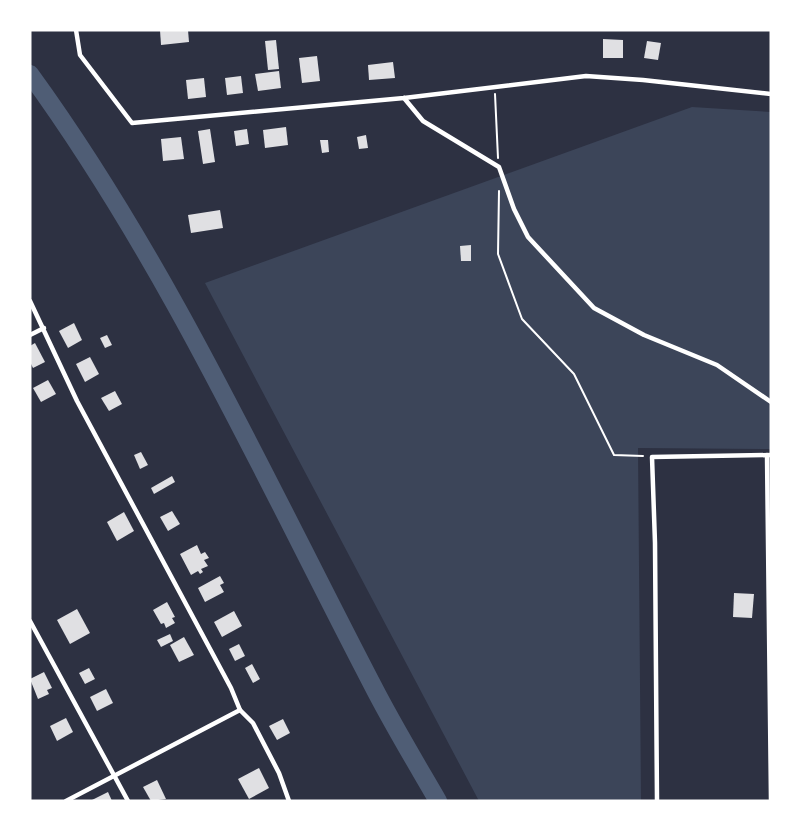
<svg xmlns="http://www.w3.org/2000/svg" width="801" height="831" font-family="'Alegreya Sans',sans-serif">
	<rect width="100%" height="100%" fill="#2d3142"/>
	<!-- green -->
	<path fill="#3c4559" d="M692,107l79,5v337l-133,-1 3,353h-162l-274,-518z"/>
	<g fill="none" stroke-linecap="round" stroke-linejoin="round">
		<!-- river -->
		<path stroke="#4f5d75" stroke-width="18" d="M30,74c138,190 235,405 343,612 20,39 43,77 65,115"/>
	</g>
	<!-- building -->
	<g fill="#e0e0e3">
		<path d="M160,30h28l1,12 -28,3z"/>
		<path d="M603,39l20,1v18h-20z"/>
		<path d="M276,40l3,29 -11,1 -3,-29z"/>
		<path d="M647,41l14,2 -3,17 -14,-2z"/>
		<path d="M317,56l3,25 -18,2 -3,-25z"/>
		<path d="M393,62l2,16 -26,2 -1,-15z"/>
		<path d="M279,71l2,17 -23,3 -3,-17z"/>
		<path d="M241,76l2,17 -16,2 -2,-17z"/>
		<path d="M204,78l2,19 -18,2 -2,-19z"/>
		<path d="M286,127l2,18 -23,3 -2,-18z"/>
		<path d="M210,129l5,33 -12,2 -5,-33z"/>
		<path d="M247,129l2,15 -13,2 -2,-15z"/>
		<path d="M366,135l2,13 -9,1 -2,-12z"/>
		<path d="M181,137l3,22 -21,2 -2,-22z"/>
		<path d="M320,140h8l1,12 -7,1z"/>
		<path d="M220,210l3,18 -32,5 -3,-18z"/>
		<path d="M471,245v16h-10l-1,-15z"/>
		<path d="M74,323l8,17 -14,8 -9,-17z"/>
		<path d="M107,335l5,10 -7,3 -5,-10z"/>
		<path d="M35,343l10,19 -12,6 -3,-6v-16z"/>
		<path d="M90,357l9,17 -14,8 -9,-18z"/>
		<path d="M48,380l8,14 -15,8 -8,-14z"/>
		<path d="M115,391l7,13 -13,7 -8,-13z"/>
		<path d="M141,452l7,13 -8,4 -6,-14z"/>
		<path d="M172,476l3,6 -21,12 -3,-6z"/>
		<path d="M172,511l8,13 -12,7 -8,-14z"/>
		<path d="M124,512l10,19 -17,10 -10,-19z"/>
		<path d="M197,545l4,9 4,-2 4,6 -5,2 4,6 -7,3 2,3 -3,2 -2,-3 -7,4 -11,-21z"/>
		<path d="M220,576l4,7 -4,2 4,7 -19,10 -7,-14z"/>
		<path d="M734,593l20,1 -2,24 -19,-1z"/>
		<path d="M167,602l8,15 -3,1 3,5 -9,5 -2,-5 -3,1 -8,-14z"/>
		<path d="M77,609l13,24 -20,11 -13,-24z"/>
		<path d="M234,611l8,15 -20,11 -8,-15z"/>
		<path d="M170,634l3,7 -12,6 -4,-7z"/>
		<path d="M184,637l10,18 -15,7 -9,-17z"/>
		<path d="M239,644l6,12 -10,5 -6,-12z"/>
		<path d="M252,664l8,15 -7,4 -8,-15z"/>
		<path d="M89,668l6,11 -10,5 -6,-11z"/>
		<path d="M44,672l8,16 -5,2 2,4 -11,5 -8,-20z"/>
		<path d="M106,689l7,14 -16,8 -7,-14z"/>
		<path d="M66,718l7,14 -16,9 -7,-15z"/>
		<path d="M283,719l7,14 -13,7 -8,-14z"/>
		<path d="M259,768l10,20 -20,11 -11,-20z"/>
		<path d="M157,780l9,19 -15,2 -8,-14z"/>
		<path d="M108,792l4,9h-22z"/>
	</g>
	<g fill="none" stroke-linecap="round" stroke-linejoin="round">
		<!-- path -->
		<g stroke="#fff" stroke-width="2">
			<path d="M495,94l3,64"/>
			<path d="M499,191l-1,63 24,65 52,55 40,81 29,1"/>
		</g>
		<!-- minor -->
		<g stroke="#fff" stroke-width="4.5">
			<path d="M76,30l4,25 52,68 272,-25 182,-22 57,4 128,14"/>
			<path d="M404,98l19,23 76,46 15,42 14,28 66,71 50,27 73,30 54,37"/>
			<path d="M30,301l47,100 154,287 9,22 13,13 26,50 10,28"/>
			<path d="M30,335l14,-7"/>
			<path d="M767,455l4,346"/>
			<path d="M30,621l98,180"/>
			<path d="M66,801l174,-91"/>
			<path d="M657,801l-2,-258 -3,-86 119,-2"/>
		</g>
	</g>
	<!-- border -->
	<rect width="801" height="831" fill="none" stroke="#ffffff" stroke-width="63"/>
</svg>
